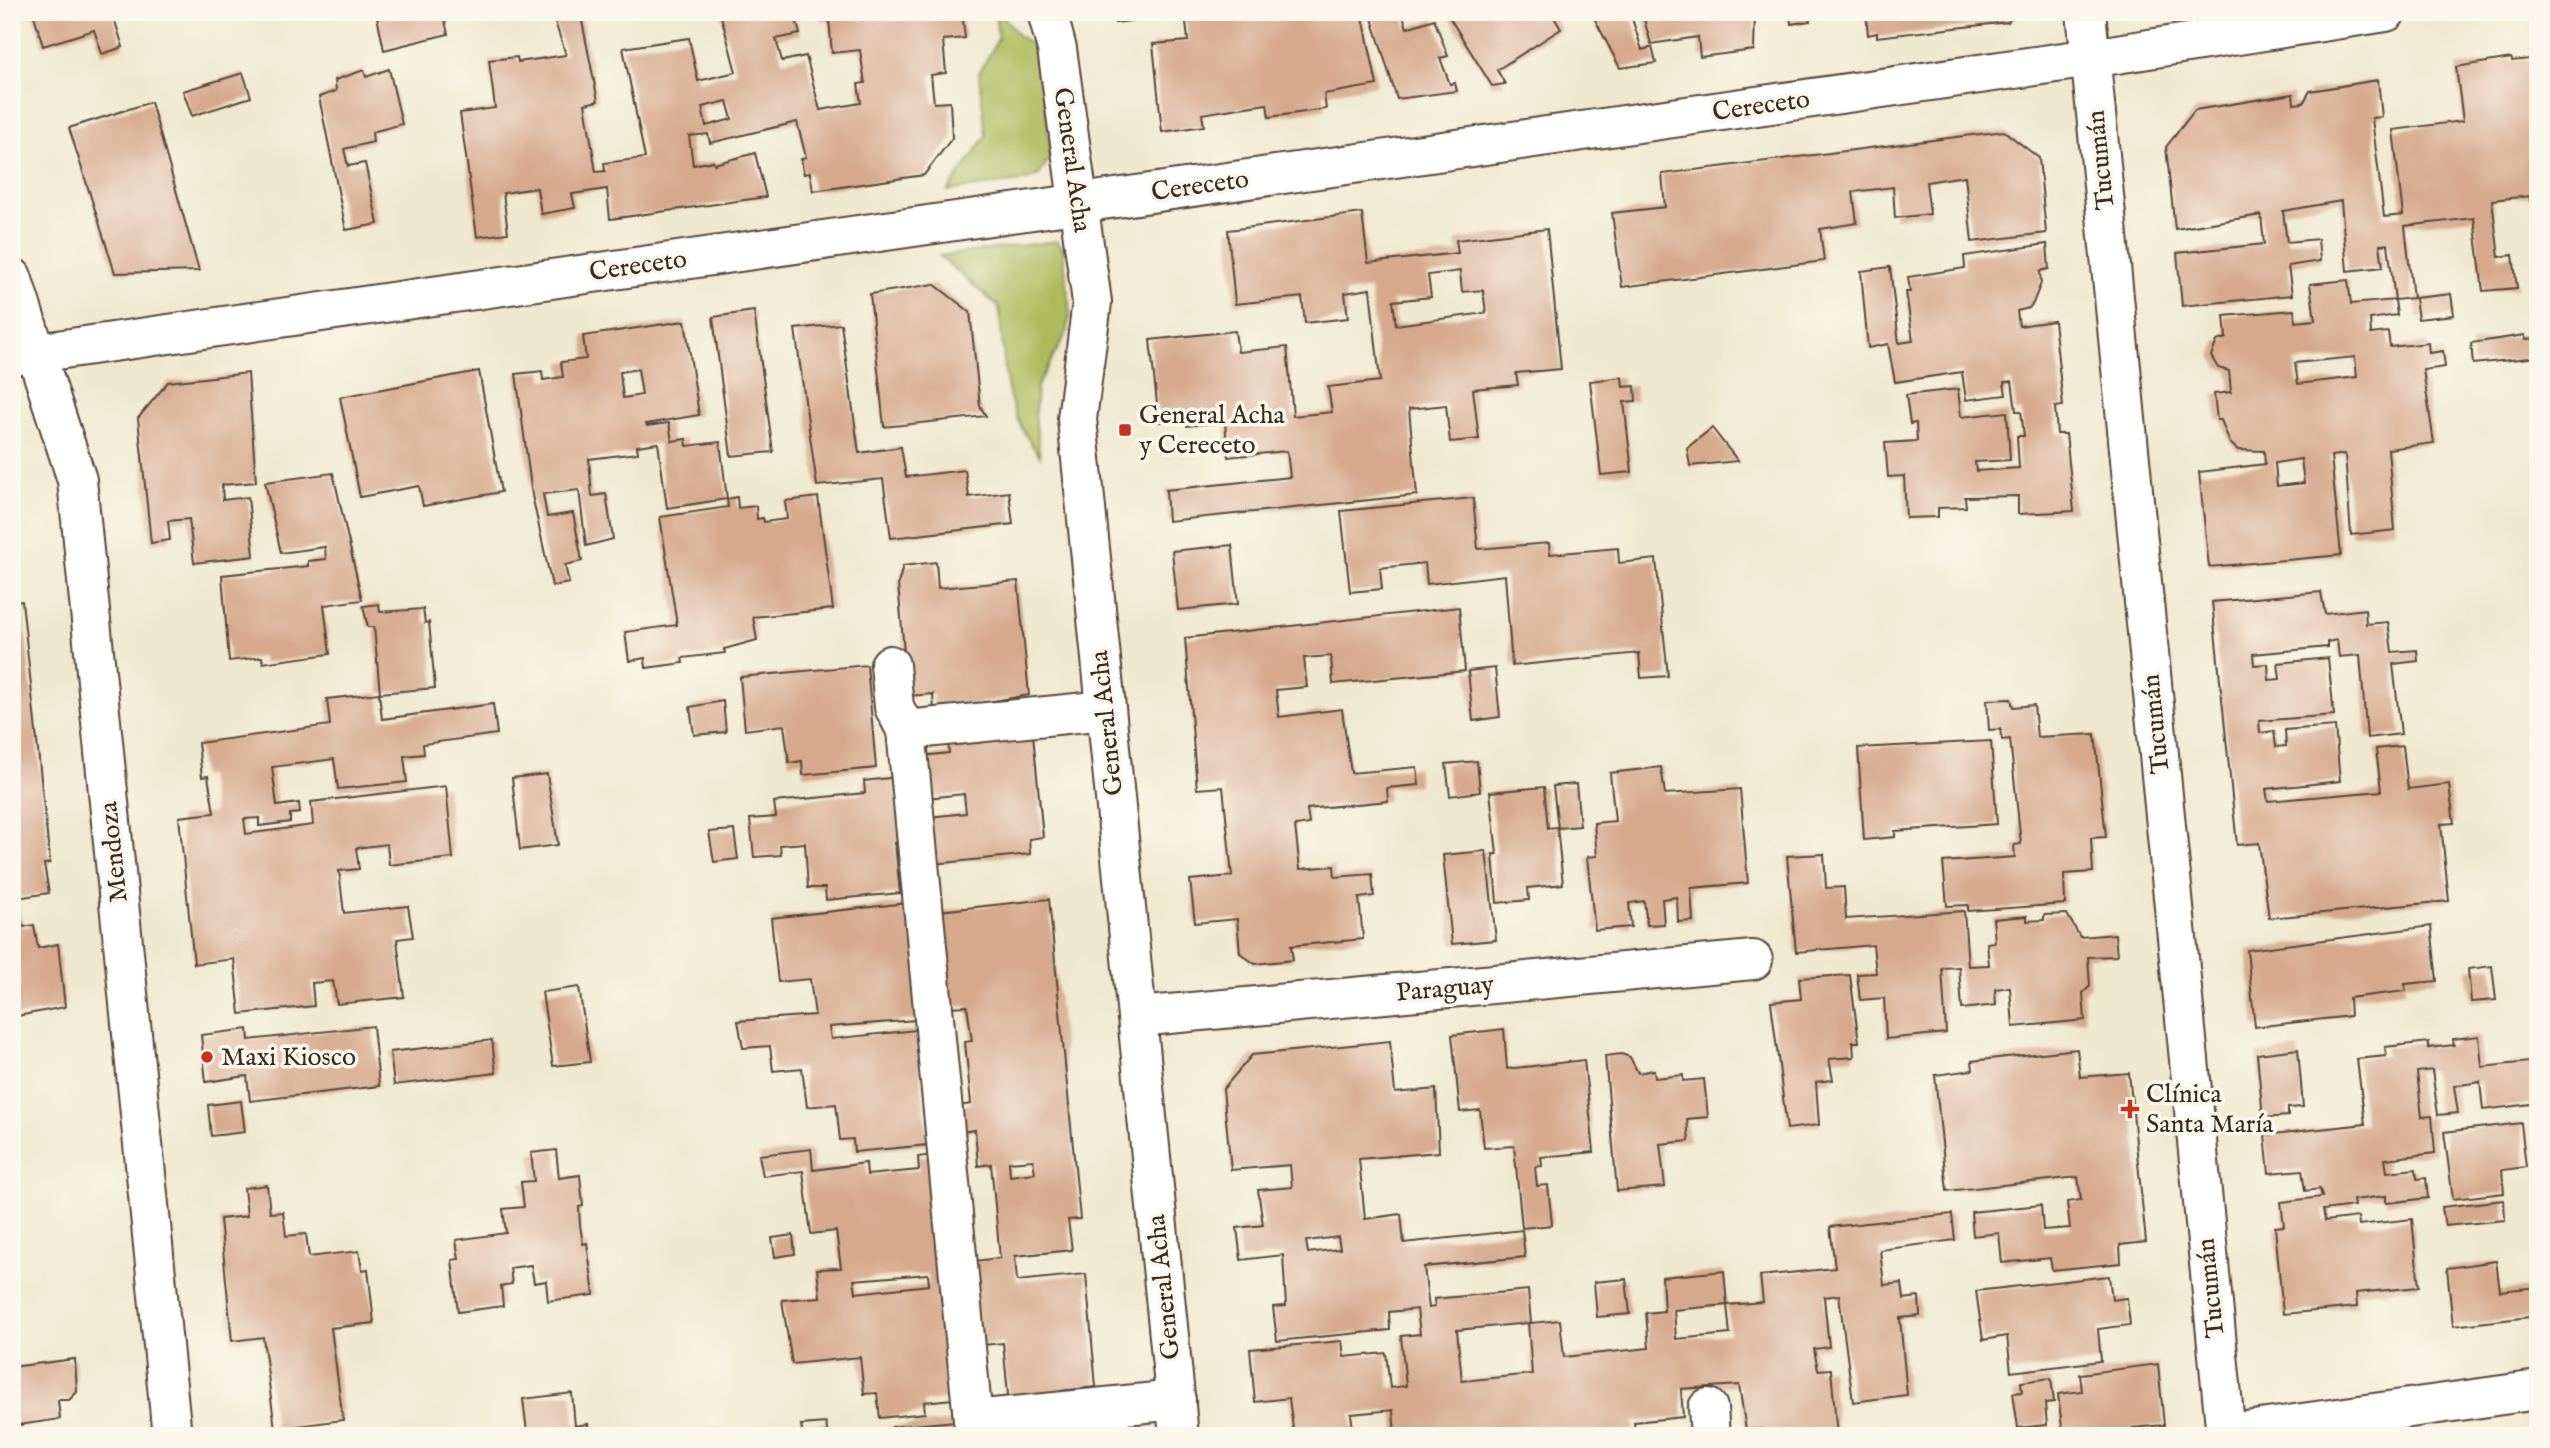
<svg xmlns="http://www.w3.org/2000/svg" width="2550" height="1448" font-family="'IM FELL English',serif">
	<rect width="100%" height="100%" fill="#fbf7ec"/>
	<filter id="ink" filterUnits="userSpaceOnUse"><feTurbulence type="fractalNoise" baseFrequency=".0143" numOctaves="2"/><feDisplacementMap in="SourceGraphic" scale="14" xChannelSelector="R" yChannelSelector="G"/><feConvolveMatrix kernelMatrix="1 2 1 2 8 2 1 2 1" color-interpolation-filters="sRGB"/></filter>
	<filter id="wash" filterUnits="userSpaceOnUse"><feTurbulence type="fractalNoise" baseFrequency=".00686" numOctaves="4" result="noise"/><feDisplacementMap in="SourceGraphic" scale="28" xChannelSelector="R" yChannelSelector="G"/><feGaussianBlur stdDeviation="1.57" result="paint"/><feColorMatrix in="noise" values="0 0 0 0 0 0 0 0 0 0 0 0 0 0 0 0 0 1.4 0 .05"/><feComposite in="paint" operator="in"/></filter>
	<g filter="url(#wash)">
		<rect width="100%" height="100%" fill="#f0e8ce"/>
		<!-- green -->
		<g fill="#adbb5d" stroke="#74723e" stroke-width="2">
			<path d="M995,12h5l18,23 21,15 12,106 -12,19 -12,5 -79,11 38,-55 -7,-63 19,-34z"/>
			<path d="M1056,241l7,7 7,67 -4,19 -29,52 -2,28 5,42c-40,-50 -34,-89 -41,-149l-60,-51z"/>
		</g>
		<g id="blocks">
			<!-- building -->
			<g fill="#d6a98d" fill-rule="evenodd">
				<path d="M33,12h96l-15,6 9,29 -21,7 -8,-24 -51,16z"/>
				<path d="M376,12h67l5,22 -64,16z"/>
				<path d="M720,12h74l6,22 -24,5 6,22 24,-5 14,54 41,-7 -3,-19 7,-1 -5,-33 -28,3 -3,-34 -8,2 -3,-9h42l1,8 31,-4v-4h70l3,26 -22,2 3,33 -15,2 3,28 16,-1 2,36 -28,37 -111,16 -3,-18 -6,1 -3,-15 5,-2 -9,-35 -87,21 -2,-9 -19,2 4,29 20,-4 1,3 41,-11 11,44 -156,22 -3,-30 -35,5 3,14 -34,6 -4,-26 -34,5 5,40 -31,4 -17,-124 35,-5 -6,-48 28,-3 1,5 48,-7 -11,-33 26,-6 17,85 -13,3 11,68 9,-1 -1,-8 41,-5 -22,-110 66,-10 9,43 38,-9zM727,101l5,18 -26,7 -4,-19z"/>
				<path d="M1114,12h65v2l-64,9z"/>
				<path d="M1185,12h173l1,6 4,-1 14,68 -53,9 2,15 -57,8 -2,-13 -28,4 -37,6 2,12 -42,6 -9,-88 35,-3z"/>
				<path d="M1370,12h32l5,16 27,-9 14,37 -8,2 10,26 5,-1 2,8 -60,8z"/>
				<path d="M1446,12h105l10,17 -64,41 8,14 -13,2z"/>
				<path d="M1591,12h39l12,38 10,-3 4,16 -36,5z"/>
				<path d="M1642,12h113l-1,38 -54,7 -2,-20 -47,7z"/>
				<path d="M1790,12h18l2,9 -19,3z"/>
				<path d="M1866,12h150l-8,10 -131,15v-4l-9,2z"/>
				<path d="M2511,58l1,3 26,-3v142l-8,1v-5l-38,4 7,57 14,-2 4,33 -34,3 -9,-73 -69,8 8,72 -18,2 -7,-56 -8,1 3,22 -36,4 -6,-70 -58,10 4,31 31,-3 2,22 -32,5 4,29 -110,11 -5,-53 87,-9 -3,-29 -86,14 -9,-82 29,-37 98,-16 1,10 9,-1 7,-12 68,-11 4,37 -10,1 12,99 19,-2 -10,-85 70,-9 -7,-54z"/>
				<path d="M389,69l13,55 -30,8 1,10 -29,7 4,17 17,-3 13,61 -32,6 -27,-133 17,-6 -1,-11 29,-10 2,7z"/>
				<path d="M243,73l8,24 -59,19 -9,-25z"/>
				<path d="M151,102l48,169 -84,2 -46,-145z"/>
				<path d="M2004,131l35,27 7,75 -74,9 -7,-66 -39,6 4,32 -35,4 -2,-31 -40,5 4,31 -37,6 4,32 -202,26 -10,-74 53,-6 -3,-33z"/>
				<path d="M1362,213l6,50 90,-10 -2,-13 91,-11 14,140 -45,4 2,12 -45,4 6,50 -29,3 -4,-37 -37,4 8,86 -249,26 -2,-31 124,-13 -3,-26 -59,6 -3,-35 -38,4v-7l-28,3 -9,-82 85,-9 3,21 49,-5 6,69 39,-4 -4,-25 52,-6 -10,-92 -25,4 3,25 -43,5 -3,-26 -67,7 -7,-74zM1460,271l2,21 21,-2 3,23 -90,12 -3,-24 38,-4 -3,-22z"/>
				<path d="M2047,244l2,25 -9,2 1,12 -8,20 -4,5 -12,3 2,15 35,-5 9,85 -8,1 2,27h9l8,77 -56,3v-18l-53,1 1,10 -28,1v9l-32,1 -2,-42 -16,1 -3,-34 32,-2 -1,-18 -6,1 -4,-29 52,-6 3,28 46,-5 3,48 -35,2 1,9 43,-3 -2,-32h7l-3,-25h-5l-4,-30 -8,1 2,13 -40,5 -4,-28 -67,10 -7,-38 -20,4 -7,-77 29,-4 9,76 14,-2 -7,-49h4l-2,-15 57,-9 -1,-12z"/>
				<path d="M2348,280l3,24 44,-4 2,15 -27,4 1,15 17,-2 2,15 38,-4 1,10 14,-2 2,16 -22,3 11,73 -46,6 7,81 -44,5 -6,-81 -14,2 10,99 -132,12 -10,-95 66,-8 -1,-13 -26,-1 -8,-7 -9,-23h-4l-3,-26 17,-2 -2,-21 -11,-3 -7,-12 6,-15 9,-3 -2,-22 70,-6 1,12 20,-2 -5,-36zM2355,357l2,20 -59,7 -3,-21zM2301,459l3,24 -27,3 -2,-23z"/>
				<path d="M934,284l36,28 10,94 6,10 -102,11 -14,-133z"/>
				<path d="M2451,294l3,21 -36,4 -3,-21z"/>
				<path d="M754,311l19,141 -42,4 -18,-139z"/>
				<path d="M685,321l14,94 -53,9 1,2 22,-3 3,18 14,-2 1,7 33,-4 7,57 -60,9 -9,-65 -21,3 1,7 -49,6 3,37 14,-2 7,45 -27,7 -7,-56 -36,4 4,23 26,-4 9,48 -17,4 4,18 -17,3 -20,-91 -16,-121 26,-3 1,9 20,-3 -2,-15 25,-3 -3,-23zM638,369l4,26 -19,3 -3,-26z"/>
				<path d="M841,324l18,129 42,-6 5,30 59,-7 4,27 40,-5 4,32 -122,14 -8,-59 -66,7 -22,-157z"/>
				<path d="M2525,335v4l13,-1v19l-65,7 -2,-21z"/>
				<path d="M479,371l22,121 -78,14 -4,-20 -59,11 -20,-100z"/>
				<path d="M248,373l8,109 -34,3 1,15 25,-3 6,59 -60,7 -5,-44 -21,2 2,19 -19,3 -13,-125 30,-36z"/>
				<path d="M1622,377l1,10 12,-1 1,15 -12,1 8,70 -31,3 -11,-94z"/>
				<path d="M1712,428l26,33 -48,5 -3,-18z"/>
				<path d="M333,473l29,127 -38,5 6,49 -67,9 -1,-6 -33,4 -7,-86 86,-9v-5l18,-2 -1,-12 -44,6 -16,-71z"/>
				<path d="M737,497l1,11 18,-2 1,13 6,-1 1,4 23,-3 -2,-18 33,-4 15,112 -80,8 4,23 -33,9 1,4 -43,5 1,5 -37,5 -1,-10 -16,3 -4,-29 52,-7 -17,-108 68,-10 -1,-8z"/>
				<path d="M1473,498l5,51 71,-6 1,11 68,-6 1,15 37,-4 12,117 -27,2 -2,-25 -127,13 -7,-91 -78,9 -2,-21 -45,5 2,21 -32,3 -9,-81z"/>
				<path d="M1232,545l6,59 -60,6 -6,-59z"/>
				<path d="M936,562l2,26 80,-7 11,114 -95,16 -1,-17 -25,2 -10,-112 5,-18z"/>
				<path d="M2321,592l4,22 40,-5 1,15 22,-2 4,30 25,-2 1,11 -25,3 8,70 -34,4 -7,-83 -21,2 -2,-17 -10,2v5l-74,7 1,11 14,-1 1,16 11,-1 -2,-16 50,-5 6,57 -75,6 1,12 14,-2 2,16 10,-1 -1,-16 50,-4 5,55 -74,8 2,12 113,-10 -5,-42 27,-3 5,43 41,-5 5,39 -13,1 8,77 -180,17 -10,-75 -22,2 -25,-243z"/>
				<path d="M22,601l28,262 -6,1 5,29 -32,5 6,29 11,-2 4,23 20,-4 7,63 -53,10v-40l3,-1 -3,-83h4l-4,-21v-270z"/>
				<path d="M379,604l1,8 43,-3 2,14 4,-1 6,66 -55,5 -6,-66h-6l-5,-21z"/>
				<path d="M1459,607l6,64 -132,13 -2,-28 -27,2 3,29 -31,3 3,27 63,-8 9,64 66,-6 2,18 -32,3 1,13 -81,8 2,15 -14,2 5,43 34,-3 1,11 37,-3 2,22 -15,2 4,41 -72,7 2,14 -38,4 -15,-11 -3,-34 -42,4 -5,-43 42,-4 -9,-89 -26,2 -12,-151z"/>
				<path d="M867,665l9,103 -73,7 -1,-14 -13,2 -5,-38 -39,5 -5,-53z"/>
				<path d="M1495,668l5,49 -27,4 -5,-50z"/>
				<path d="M379,693l3,26 111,-15 4,30 -74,10 1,10 -20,2 3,26 -69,7 -4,-30 -62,8 5,39 22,-3 1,10 -10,1v8l-31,4v-8l-15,1 2,15 67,-9 -2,-23 135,-16 7,72 -64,7 -2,-21 -31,4 3,21 -20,2 5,42 64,-7 5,31 -16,2 7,58 -67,7 -4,-23 -21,2 2,23 -74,8 -6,-55 -40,5 -15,-147 35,-4 -6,-37 -6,1 -4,-34 132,-18 -3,-26z"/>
				<path d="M2011,699l2,8 21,-2 3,32 58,-3 11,103 -15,1 2,34 -29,2 1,30 -97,7v-6l-21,1 -4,-44 72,-5 -1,-12 7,-1 -11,-105 -8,1 -1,-11 -12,1 -2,-30z"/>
				<path d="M723,701l3,31 -32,3 -4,-28z"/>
				<path d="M1033,735l10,102 -14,2 1,15 -96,10 -3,-25 -36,4 5,50 -74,7 -1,-12h-17l-3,-45 -25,2 1,10 -27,2 -4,-38 26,-2 -2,-15 91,-9 -1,-12 61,-7 -3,-18 27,-3 -1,-10zM964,794l2,19 -37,4 -2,-19z"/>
				<path d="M1991,741l6,83 -102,7v6l-31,3 -6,-92z"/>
				<path d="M1477,761l3,31 -30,4 -4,-32z"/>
				<path d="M1661,767l4,27 75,-5 8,94 -57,5 2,33 -15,1 -1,-25 -15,2 2,25 -17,1 -3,-24 -15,2 2,24 -36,3 -8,-73 10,-1 -3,-33 21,-2 -5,-48z"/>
				<path d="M547,774l11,71 -38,5 -8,-72z"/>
				<path d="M1576,784l4,42 -22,2 -5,-42z"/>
				<path d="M1544,787l4,41 9,-1 6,57 -35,4 1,12 -32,3 -4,-49h4l-7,-62z"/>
				<path d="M734,830l4,29 -24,3 -5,-30z"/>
				<path d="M1486,851l10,89 -44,4 -9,-89z"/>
				<path d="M1824,854l2,34 18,-1 2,32 118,-8 4,55 21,-1 -2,-22 8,-1 -2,-23 34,-3v5l17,-1v-5l23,-1 13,23 35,-3 2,22 -29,1 2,29 -7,7 2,27 -72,7 -3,-40 -15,2 1,16 -34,4 -3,-42 -17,1 4,65 -60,6 -2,-41 -24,2 -3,-26 19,-1 -3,-28 -77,7 -9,-96z"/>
				<path d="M1049,899l31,320 -12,1 4,30 -57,6 2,25 69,-7 10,113 -35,4 1,10 -53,4 -6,-62 -20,2 -30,54 -29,3 1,11 -45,5 -3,-25 -13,1 -4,-37 -68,7 -10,-64 38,-3 -3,-28 24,-1 -5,-37 -25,3 -8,-63 -40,5 -4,-21 52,-6 2,21 53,-7 1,12 52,-5 -1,-13 28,-4 28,108 26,-3 -9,-94 -13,2 -3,-36 -14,2 -2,-26 12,-2 -6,-62 7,-1 -5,-35 -19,1 -9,-96zM1033,1160l2,13 -25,3 -1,-14zM928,1274l1,11 -73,8 -2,-13z"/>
				<path d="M926,901l-10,119 -87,7 2,12 85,-9 12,115 -74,7 -1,-13 -13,1 -4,-36 -29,3 -5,-39 -29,3 -3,-25 -27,2 -5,-27 77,-6 -5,-36 -32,3 -7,-64z"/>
				<path d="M2431,926l6,55 -32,3 1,7 -57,7 1,18 -95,11 -8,-77z"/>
				<path d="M2492,966l4,34 -25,2 -3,-33z"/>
				<path d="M1850,975l9,67h-6l1,15 -25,2 4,21 -17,2 3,43 -32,4 -16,-127 30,-3 -2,-21z"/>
				<path d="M579,987l11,75 -37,4 -11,-74z"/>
				<path d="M373,1026l6,60 -129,15 -3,-25 -41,6 -5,-47 47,-6 1,11z"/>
				<path d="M1504,1029l3,40 77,-9 10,92 -53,5 1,9 -7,1 2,19 11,-1 4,40 -30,3 -8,-82 -30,2 -4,-38 -20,2 -8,-77z"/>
				<path d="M2479,1036l3,31 56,-6v42l-55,7 -3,-28 -26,4 4,27 -20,2 -6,-45 -15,2 5,45 10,-1 3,37 -50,6 2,13 29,-3 1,10 9,-1 2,20 -42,5v-7l-33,4 1,6 -31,4 2,11 33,-4 1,8 53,-6 7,68 -63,6 1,14 -74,7 -8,-87 9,-1 -3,-24 41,-5 -2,-8 -15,2 -3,-21 -33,3 -4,-38 100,-11 -8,-65 29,-3 -1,-9 44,-5v6l25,-3 -1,-6z"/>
				<path d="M492,1040l4,33 -102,12 -4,-33z"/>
				<path d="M1390,1041l5,52 41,-4 3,63 -80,7 6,60 36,-5 3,29 118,-13 3,27 -101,10 5,41 6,-1 -1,-8 94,-9 3,33 29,-3 4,37 85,-9 -3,-35 18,-2 -2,-34 62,-6 3,34 -53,5 2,29 54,-5 -3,-29 36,-3 -3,-26 75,-8 -5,-41 122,-13 3,26 -75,10 4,35 18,-2 2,16 15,-2 1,19 -20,2 7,77 -54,7 -14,-107 -15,2 5,50 -15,2 4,21 13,-1 6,67h-74l-1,-7 -16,1 -7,-45 -58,4 2,28 -49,5 1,14h-97l-1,-3 -142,3 -2,-26 -42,4 3,22h-60l-5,-38 -34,4 -5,-53 92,-8 2,16 42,-4 4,35 16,-2 -5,-50 19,-2 -3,-25 -28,3 1,18 -113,11 -4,-34 13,-1 -3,-51 -42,5 -4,-32 26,-3 -5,-35 34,-3 -2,-22 -59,5 -8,-81 29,-34zM1338,1237l2,12 -32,4 -2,-12zM1528,1323l4,51 -70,7 -5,-51z"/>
				<path d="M2077,1049l3,28 49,-4 17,169 -26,3 1,18 -69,7 -2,-12 -48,5 -3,-30 -26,3 -2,-24 70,-7 2,25 27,-2 -3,-26 14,-2 -3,-23 -131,14 -12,-116 38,-5 -1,-9z"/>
				<path d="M2298,1049l5,58 -15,1v8l-25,2 -6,-64z"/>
				<path d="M1621,1054l9,3 8,16 16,-3 1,8 28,-3v6l21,-2 4,38 -21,2 2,22 -29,3 5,43 -48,4 -12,-135z"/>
				<path d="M241,1101l4,31 -34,4 -3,-31z"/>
				<path d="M2521,1123l5,44 -24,3 2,23 -51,6 -9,-67z"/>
				<path d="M556,1150l3,28 21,-3 3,31 -4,1 1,18 3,19 4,-1 7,52 -46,6 -2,-20 -12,2 -3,-18 -21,3 2,16 -11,2 2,20 -45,6 -6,-52 7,-1 -3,-19 50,-7 -3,-24 21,-2 -3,-25 13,-1 -3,-28z"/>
				<path d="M267,1185l3,28 13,-1 3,24 20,-2 3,23 50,-6 3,19 6,-1 6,54 -43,5 12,92 -68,9 -12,-92 -31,4 -12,-122 27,-3 -3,-28z"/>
				<path d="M2504,1200l1,20 -60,6 -3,-19z"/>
				<path d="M793,1235l2,19 -20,3 -3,-19z"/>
				<path d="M2496,1261l4,30 38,-4v29l-85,10 -6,-58z"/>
				<path d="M2109,1276l3,24 15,-2 3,27 -32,4 3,32 -90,11 -4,-36 -24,4 -7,-49z"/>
				<path d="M1626,1279l4,35 -33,3 -3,-35z"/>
				<path d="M75,1359l2,33 -8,8h-11l2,19 -48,7v-59z"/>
				<path d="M2158,1364l6,61 -31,3v8h-70l-5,-42 24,-3 -2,-17z"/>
				<path d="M2051,1378l3,24 -9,1 2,22 -29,3 -5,-35 9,-1 -1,-10z"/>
				<path d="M572,1393l3,33 13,-2 2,12h-55l-1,-5 -7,1 -4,-33z"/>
				<path d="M955,1421l2,15h-64l-1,-9z"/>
				<path d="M1060,1422l1,14h-49l-1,-9z"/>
				<path d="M826,1423l2,13h-25l-2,-11z"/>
			</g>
		</g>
	</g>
	<g filter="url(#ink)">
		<use href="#blocks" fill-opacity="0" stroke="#564638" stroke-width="2"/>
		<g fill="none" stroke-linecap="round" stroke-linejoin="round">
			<defs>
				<g id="street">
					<path d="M1047,12l10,37 35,253 -15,117 102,1017"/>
					<path d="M2086,12l140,1424"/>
					<path d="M12,356l24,-3 41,127 95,956"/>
					<path d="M890,665l4,42 12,23 67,690 203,-20"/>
					<path d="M906,730l200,-20"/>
					<path d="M1137,1017l616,-57"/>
					<path d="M1708,1408l2,28"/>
					<path d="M2225,1434l313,-44"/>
				</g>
				<path id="secondary" d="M12,277l24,76 2055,-295 295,-46"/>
			</defs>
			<!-- street casing -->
			<use href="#street" stroke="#564638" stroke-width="42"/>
			<!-- secondary casing -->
			<use href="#secondary" stroke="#564638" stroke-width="42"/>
			<!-- street -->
			<use href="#street" stroke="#fff" stroke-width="38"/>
			<!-- secondary -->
			<use href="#secondary" stroke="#fff" stroke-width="38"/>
		</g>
	</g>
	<!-- markers -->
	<g fill="#c8321e" stroke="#fbf7ec" stroke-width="2.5">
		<rect x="1118" y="423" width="14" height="14" rx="3.5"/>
		<circle cx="207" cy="1057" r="7"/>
		<path d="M2126.5 1098.5h7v7h7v7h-7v7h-7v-7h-7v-7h7z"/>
	</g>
	<g text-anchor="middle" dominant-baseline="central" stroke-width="7" stroke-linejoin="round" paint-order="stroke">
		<!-- street labels -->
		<g font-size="26" fill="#3b2a1e" stroke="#fbf7ec">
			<text transform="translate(1761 106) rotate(-8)">Cereceto</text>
			<text transform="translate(1072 160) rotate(82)">General Acha</text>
			<text transform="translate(2101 160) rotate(-96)">Tucumán</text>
			<text transform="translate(1200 186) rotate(-8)">Cereceto</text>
			<text transform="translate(638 266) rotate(-8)">Cereceto</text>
			<text transform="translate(1107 723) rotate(-96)">General Acha</text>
			<text transform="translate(2156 724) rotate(-96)">Tucumán</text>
			<text transform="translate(114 852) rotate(-96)">Mendoza</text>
			<text transform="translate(1445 989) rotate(-5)">Paraguay</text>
			<text transform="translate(1164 1287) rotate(-96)">General Acha</text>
			<text transform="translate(2211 1288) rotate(-96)">Tucumán</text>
		</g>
		<!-- poi labels -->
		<g font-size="26" fill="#3b2a1e" stroke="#fbf7ec" text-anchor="start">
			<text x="1139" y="415">General Acha<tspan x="1139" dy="30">y Cereceto</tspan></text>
			<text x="221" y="1057">Maxi Kiosco</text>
			<text x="2146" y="1094">Clínica<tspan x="2146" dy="30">Santa María</tspan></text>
		</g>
	</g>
	<!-- margin -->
	<rect width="2550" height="1448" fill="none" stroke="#fbf7ec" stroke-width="42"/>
</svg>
